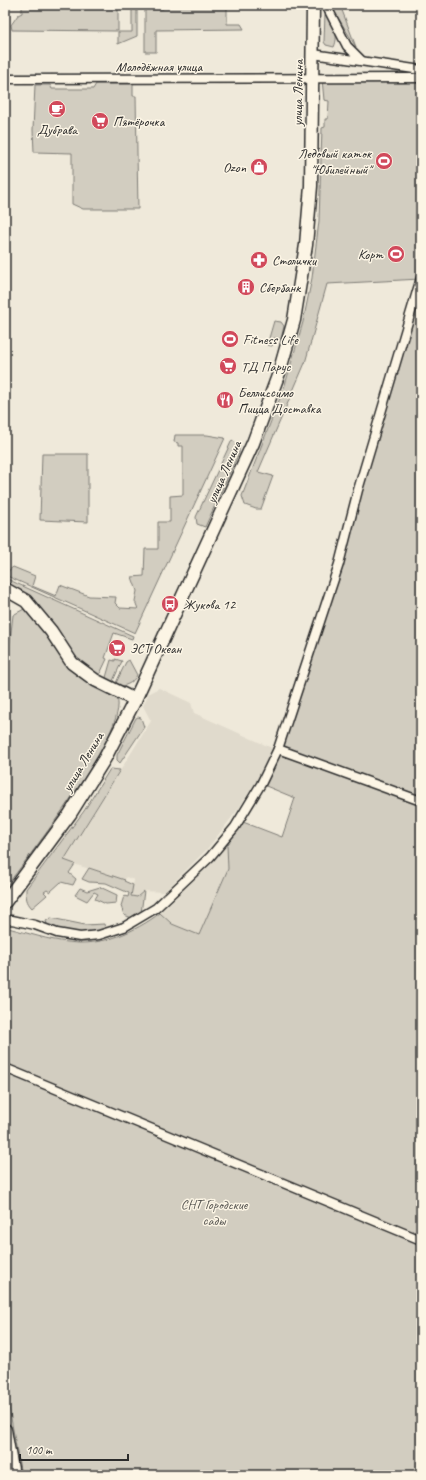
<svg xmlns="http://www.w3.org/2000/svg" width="426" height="1480" font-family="Caveat,sans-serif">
	<rect width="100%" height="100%" fill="#efe9da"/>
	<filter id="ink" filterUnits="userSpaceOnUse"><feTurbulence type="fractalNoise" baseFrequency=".025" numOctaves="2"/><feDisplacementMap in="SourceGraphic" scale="8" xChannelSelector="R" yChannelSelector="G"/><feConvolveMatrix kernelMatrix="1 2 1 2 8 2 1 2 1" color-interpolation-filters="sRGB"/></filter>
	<g filter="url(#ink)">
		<!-- built -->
		<g fill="#e0dacc">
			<path d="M159,688l32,15 3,10 78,35 -10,24 -23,36 -31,40 -44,44 -21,-1 -6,6 -6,-1 3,-16 -8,-3 -1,3 -61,-19 87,-140 -8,-15 6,-13z"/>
			<path d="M227,845l1,24 -29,67 -27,-12 -12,-11 53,-51z"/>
		</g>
		<!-- green -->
		<g fill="#d2cdc0" stroke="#7e7c76">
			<path d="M22,5h96v26l-106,-1 -1,-5 7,-10 4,-2z"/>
			<path d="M132,5h5v31l-19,8v-12h14z"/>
			<path d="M163,5h64v19h14l3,5 -88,1v22h-11v-43h18z"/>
			<path d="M330,5h10l16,42 -25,-41z"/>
			<path d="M325,13c7,11 15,21 9,34l-8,-2 -2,-3z"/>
			<path d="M421,78v1397h-400l-16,-91v-454l3,-2c20,5 40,12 60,14 33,5 67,-10 92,-29l12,11 27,11 29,-66 -1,-24 16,-23 39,15 13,-39 -34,-14 48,-130 111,-375 -93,5 -22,79 -47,109 15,4 -12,33h-5l-11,-4 -3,-9 43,-111 18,-63 9,-44 7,-57 3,-93 3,-1v-8h3l1,-18 -5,-1 -2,-21z"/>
			<path d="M96,84h37v12h3l2,113h-55l-11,-5v-51l-38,-1 -1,-22 2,-45h15l2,4h41z"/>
			<path d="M274,321l7,1 3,4 -3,13 -7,-1 -2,8 -5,-1z"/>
			<path d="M175,435h32l18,3 -90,195 -128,-57 1,-5 5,-4 22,9 -3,10 24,10 4,-11 29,11 27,1 -1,6 5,5 18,1 -3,-8 2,-10 -5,-14 12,-1 1,-27h13v-27h12v-26l13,-1v-49h-5v-3l-4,-1z"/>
			<path d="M232,440l7,5v8l-34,74 -8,-3 -1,-7z"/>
			<path d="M42,454h46v68l-48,-2z"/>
			<path d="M7,579l126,57 -1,3 -18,-6 -9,25 2,1 -9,19 -14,-10 -76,-83z"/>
			<path d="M26,608c17,19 29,46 46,63 13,12 29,18 45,27 13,31 -90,160 -112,190v-204l8,-69z"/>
			<path d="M115,659l7,2 -10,22 -7,-2 6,-21 4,1z"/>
			<path d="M129,660l8,15c-4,8 -13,13 -22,10l11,-23z"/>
			<path d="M138,717l3,1 3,9 -24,36 -3,-3v-5l19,-37z"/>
			<path d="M110,769l10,1 -56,90 11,4 -6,9 7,6 -3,6 -12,-3 -11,10 -3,-2 -3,2 3,3 -15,13c-6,-6 -6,-11 -6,-19l58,-78z"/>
			<path d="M89,868l36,12 -1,1 9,4 -2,11 6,1 7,-6 -3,22 -9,5 -8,-3 -3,-9 3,-10 4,1 1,-4 -23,-10 -17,-1 -7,-3z"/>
			<path d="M100,887l17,8 -1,8 -10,1 -11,-5 3,-5 -4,-2 -7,9 -12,-6 5,-7 7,3z"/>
			<path d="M51,918l34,7 19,-1 1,4c-11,11 -44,2 -57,-1l-2,-6z"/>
		</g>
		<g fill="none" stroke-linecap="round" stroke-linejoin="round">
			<defs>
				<g id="street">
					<path d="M326,5l21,41 15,15"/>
					<path d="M313,54l108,16"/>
					<path d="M5,79l416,-1"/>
					<path d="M278,749l143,52"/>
					<path d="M5,921l7,-1 23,5 22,8 23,4 19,-2 25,-8 32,-19 54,-51 25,-30 26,-43 17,-35 61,-185 19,-74 63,-212"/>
					<path d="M5,1068l416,172"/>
				</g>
				<g id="secondary">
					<path d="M5,589l21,12 25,30 21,32 23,17 40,20"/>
					<path d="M5,902l65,-88 35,-56 30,-58 118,-257 26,-70 15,-53 12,-75 5,-59 2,-181"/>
					<path d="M5,1430l8,45"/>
				</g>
			</defs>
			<!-- street casing -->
			<use href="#street" stroke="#2b2b2b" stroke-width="11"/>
			<!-- secondary casing -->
			<use href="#secondary" stroke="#2b2b2b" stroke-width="15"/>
			<!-- street -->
			<use href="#street" stroke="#fcf5e5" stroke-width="8"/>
			<!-- secondary -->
			<use href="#secondary" stroke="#fcf5e5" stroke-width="12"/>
		</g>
	</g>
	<!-- icons -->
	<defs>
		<symbol id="cafe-disc" viewBox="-11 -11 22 22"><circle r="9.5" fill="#d1495b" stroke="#fcf5e5"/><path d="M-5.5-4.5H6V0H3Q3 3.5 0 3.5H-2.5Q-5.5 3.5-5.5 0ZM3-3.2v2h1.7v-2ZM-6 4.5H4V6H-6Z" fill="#fff"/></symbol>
		<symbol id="supermarket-disc" viewBox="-11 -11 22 22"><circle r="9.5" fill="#d1495b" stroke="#fcf5e5"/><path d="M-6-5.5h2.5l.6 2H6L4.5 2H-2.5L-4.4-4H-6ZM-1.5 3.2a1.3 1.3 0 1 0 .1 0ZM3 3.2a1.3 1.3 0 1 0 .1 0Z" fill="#fff"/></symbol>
		<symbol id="stadium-disc" viewBox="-11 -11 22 22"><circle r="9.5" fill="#d1495b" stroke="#fcf5e5"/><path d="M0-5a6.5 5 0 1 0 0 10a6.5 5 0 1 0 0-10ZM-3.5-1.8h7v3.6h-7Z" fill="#fff"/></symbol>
		<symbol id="shop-disc" viewBox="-11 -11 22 22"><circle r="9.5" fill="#d1495b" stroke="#fcf5e5"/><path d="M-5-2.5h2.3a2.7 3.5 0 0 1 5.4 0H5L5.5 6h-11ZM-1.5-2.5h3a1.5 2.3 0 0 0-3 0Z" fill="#fff"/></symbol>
		<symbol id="pharmacy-disc" viewBox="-11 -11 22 22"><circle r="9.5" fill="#d1495b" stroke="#fcf5e5"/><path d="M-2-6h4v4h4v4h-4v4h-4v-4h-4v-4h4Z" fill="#fff"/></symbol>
		<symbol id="building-disc" viewBox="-11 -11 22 22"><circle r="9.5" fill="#d1495b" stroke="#fcf5e5"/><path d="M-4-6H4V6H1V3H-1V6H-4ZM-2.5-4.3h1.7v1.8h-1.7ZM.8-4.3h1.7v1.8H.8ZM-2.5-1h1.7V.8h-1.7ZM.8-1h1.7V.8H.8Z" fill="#fff"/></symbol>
		<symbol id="restaurant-disc" viewBox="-11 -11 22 22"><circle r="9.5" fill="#d1495b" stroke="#fcf5e5"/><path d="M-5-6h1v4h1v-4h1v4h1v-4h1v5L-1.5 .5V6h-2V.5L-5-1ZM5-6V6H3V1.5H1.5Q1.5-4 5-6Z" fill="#fff"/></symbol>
		<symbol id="bus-disc" viewBox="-11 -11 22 22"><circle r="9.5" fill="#d1495b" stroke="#fcf5e5"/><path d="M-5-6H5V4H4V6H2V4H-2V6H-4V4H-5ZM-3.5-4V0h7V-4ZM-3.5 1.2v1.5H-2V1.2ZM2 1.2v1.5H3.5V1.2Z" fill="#fff"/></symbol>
	</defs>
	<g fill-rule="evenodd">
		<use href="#cafe-disc" x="47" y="99" width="20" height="20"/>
		<use href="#supermarket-disc" x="90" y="111" width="20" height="20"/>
		<use href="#stadium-disc" x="374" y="151" width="20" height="20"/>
		<use href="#shop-disc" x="249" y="157" width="20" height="20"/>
		<use href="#stadium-disc" x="386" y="244" width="20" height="20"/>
		<use href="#pharmacy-disc" x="249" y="250" width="20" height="20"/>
		<use href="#building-disc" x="236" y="277" width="20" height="20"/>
		<use href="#stadium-disc" x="220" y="329" width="20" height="20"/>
		<use href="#supermarket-disc" x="218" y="356" width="20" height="20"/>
		<use href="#restaurant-disc" x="215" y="390" width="20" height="20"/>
		<use href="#bus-disc" x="160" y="594" width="20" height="20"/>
		<use href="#supermarket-disc" x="107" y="638" width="20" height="20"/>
	</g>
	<g text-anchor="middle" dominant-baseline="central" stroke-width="3" stroke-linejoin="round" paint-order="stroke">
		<!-- street labels -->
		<g font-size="14" fill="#2b2b2b" stroke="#fcf5e5">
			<text x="159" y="66">Молодёжная улица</text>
			<text transform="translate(298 93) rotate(-89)">улица Ленина</text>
			<text transform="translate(224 472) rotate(-66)">улица Ленина</text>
			<text transform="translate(83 762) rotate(-59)">улица Ленина</text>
		</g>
		<!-- poi labels -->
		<g font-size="14" fill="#2b2b2b" stroke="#fcf5e5" text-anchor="start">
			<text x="113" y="121">Пятёрочка</text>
			<text x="57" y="129" text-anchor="middle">Дубрава</text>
			<text x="371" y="153" text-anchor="end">Ледовый каток<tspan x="371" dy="16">"Юбилейный"</tspan></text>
			<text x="246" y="167" text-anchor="end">Ozon</text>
			<text x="383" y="254" text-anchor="end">Корт</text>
			<text x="272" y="260">Столички</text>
			<text x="259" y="287">Сбербанк</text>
			<text x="243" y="339">Fitness Life</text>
			<text x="241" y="366">ТД Парус</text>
			<text x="238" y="392">Беллиссимо<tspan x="238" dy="16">Пицца Доставка</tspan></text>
			<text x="183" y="604">Жукова 12</text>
			<text x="130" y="648">ЭСТ Океан</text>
		</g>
		<!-- park labels -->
		<g font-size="14" fill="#555450" stroke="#fcf5e5">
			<text x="214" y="1204">СНТ Городские<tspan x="214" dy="16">сады</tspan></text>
		</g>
	</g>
	<!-- margin -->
	<rect width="426" height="1480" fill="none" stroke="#fcf5e5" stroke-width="20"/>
	<rect x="10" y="10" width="406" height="1460" fill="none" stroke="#2b2b2b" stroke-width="1.5" filter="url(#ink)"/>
	<!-- scale -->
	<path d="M20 1454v6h108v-6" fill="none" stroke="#2b2b2b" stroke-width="2"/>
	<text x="26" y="1454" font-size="12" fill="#2b2b2b" stroke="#fcf5e5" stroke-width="3" paint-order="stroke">100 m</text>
</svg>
